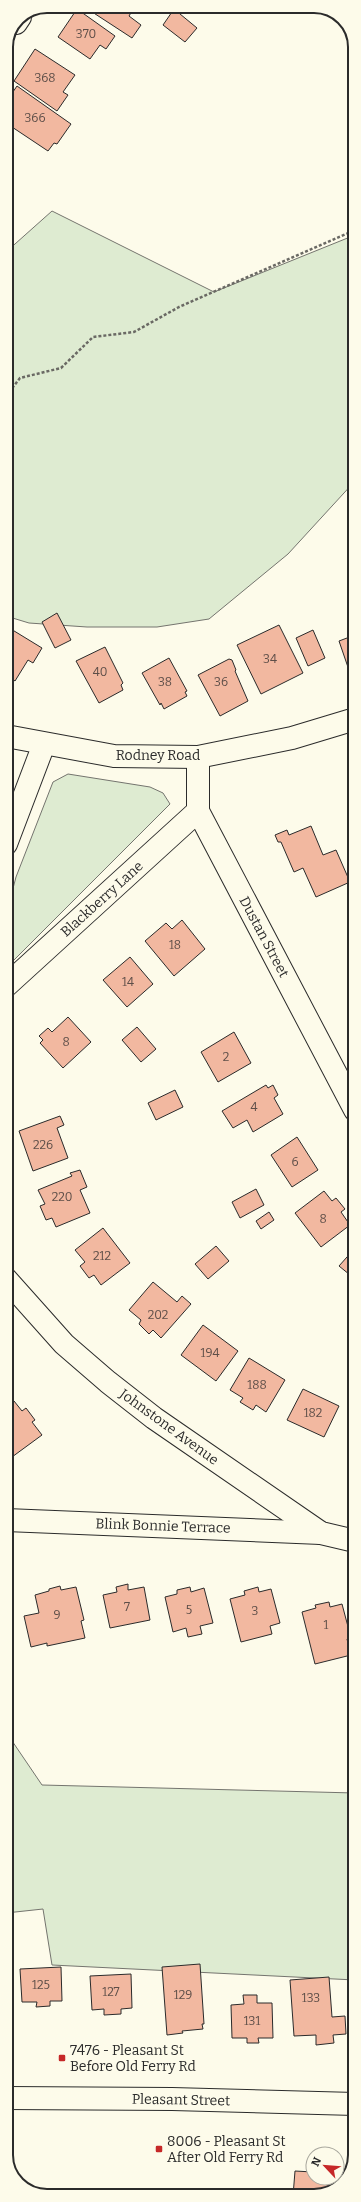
<svg xmlns="http://www.w3.org/2000/svg" width="361" height="2202" font-family="Bitter,serif">
	<rect width="100%" height="100%" fill="#fdfbea"/>
	<!-- green -->
	<g fill="#deebd1" stroke="#74746e">
		<path d="M52,211l162,81 141,-57v246l-67,73 -79,65 -52,8h-70l-58,-4 -23,-7v-364z"/>
		<path d="M68,774l82,13 13,6 7,11 -161,161 -3,-1v-49l10,-38 37,-95z"/>
		<path d="M6,1732l36,53 313,8v187l-303,-15 -9,-56 -37,4z"/>
	</g>
	<!-- building -->
	<g fill="#f2b8a0" stroke="#2b2b2b">
		<path d="M83,6h52l-6,10 12,9 -9,13z"/>
		<path d="M77,9l38,27 -9,13 -6,-4 -10,14 -32,-22z"/>
		<path d="M174,9l23,19 -12,14 -22,-17z"/>
		<path d="M35,49l40,26 -12,17 5,3 -11,16 -43,-30z"/>
		<path d="M17,86l54,38 -14,20 -3,-1 -6,8 -42,-28v-21z"/>
		<path d="M6,140l5,4 -5,7z"/>
		<path d="M57,613l14,27 -16,8 -13,-26z"/>
		<path d="M279,625l24,48 -42,21 -24,-49z"/>
		<path d="M6,626l36,22 -9,15 -5,-3 -13,21 -4,-3 -3,5 -2,-2z"/>
		<path d="M313,630l12,28 -17,8 -12,-28z"/>
		<path d="M355,635v40l-4,1 -12,-35z"/>
		<path d="M105,647l18,36 -2,2 2,5 -24,13 -23,-42z"/>
		<path d="M169,658l18,33 -2,1 2,4 -23,13 -3,-6 -1,2 -18,-32z"/>
		<path d="M229,659l3,1 4,10 -1,1 13,30 -28,15 -22,-41z"/>
		<path d="M355,805v19l-5,-18z"/>
		<path d="M311,826l12,29 13,-5 14,32 -34,15 -13,-29 -9,4 -13,-30h-3l-3,-7 12,-5 2,5z"/>
		<path d="M182,920l23,29 -31,27 -29,-35 21,-18 6,6z"/>
		<path d="M130,957l23,27 -26,23 -24,-27z"/>
		<path d="M68,1017l23,25 -28,26 -23,-25 3,-3 -4,-4 9,-8 4,4z"/>
		<path d="M137,1027l19,22 -15,13 -19,-22z"/>
		<path d="M234,1032l17,31 -33,19 -17,-30z"/>
		<path d="M266,1085l2,3 5,-3 5,10 -4,3 9,16 -30,18 -6,-12 -14,8 -11,-17z"/>
		<path d="M175,1090l8,17 -27,13 -8,-17z"/>
		<path d="M60,1116l4,9 -7,3 11,30 -35,13 -14,-40z"/>
		<path d="M297,1137l21,33 -26,17 -21,-32z"/>
		<path d="M80,1170l7,17 -7,3 10,23 -34,14 -4,-9 -6,2 -6,-14 5,-2 -7,-14 34,-14 -2,-3z"/>
		<path d="M256,1189l8,16 -24,13 -8,-16z"/>
		<path d="M324,1191l8,10 4,-3 9,11 -4,3 9,13 -29,22 -26,-34z"/>
		<path d="M269,1212l5,8 -13,9 -5,-8z"/>
		<path d="M103,1228l27,35 -29,22 -7,-10 -5,3 -9,-12 5,-4 -10,-12z"/>
		<path d="M216,1246l13,15 -21,18 -13,-15z"/>
		<path d="M355,1248v31l-16,-13z"/>
		<path d="M153,1282l24,20 5,-6 9,8 -30,34 -8,-8 -4,4 -10,-10 2,-4 -12,-10z"/>
		<path d="M203,1325l35,26 -22,30 -35,-26z"/>
		<path d="M249,1358l36,22 -19,32 -10,-7 -3,5 -13,-8 3,-4 -13,-8z"/>
		<path d="M303,1389l36,17 -15,31 -37,-17z"/>
		<path d="M14,1401l8,10 4,-3 9,12 -3,2 10,13 -30,22 -6,-7v-44z"/>
		<path d="M355,1432v14l-4,-2z"/>
		<path d="M128,1584v6l16,-3 6,33 -40,8 -7,-33 14,-3 -1,-5z"/>
		<path d="M60,1586l1,4 15,-3 8,33 -3,1 4,17 -38,8v-3l-16,4 -7,-31 15,-3 -4,-18 14,-4v-2z"/>
		<path d="M190,1587l1,5 13,-4 9,35 -13,3 2,8 -14,3 -2,-9 -13,4 -8,-35 12,-3v-4z"/>
		<path d="M258,1587l1,5 12,-3 9,34 -10,3 2,8 -31,8 -11,-43 15,-4 -1,-4z"/>
		<path d="M329,1602l1,5 12,-3 9,34 -4,1 4,16 -36,9 -13,-52 14,-4 -1,-3z"/>
		<path d="M200,1964l4,60h-2l1,5 -21,2 1,2 -16,2 -5,-68z"/>
		<path d="M61,1967l1,34h-12v5l-14,1 1,-5h-15l-2,-33z"/>
		<path d="M131,1974l1,34 -11,1v5l-17,1v-6l-12,1 -2,-34z"/>
		<path d="M329,1977l3,40 13,-1 1,18 -13,1 1,8 -18,2v-10l-22,1 -4,-56z"/>
		<path d="M243,1995h14v8h15l1,35h-15l1,5h-12v-5h-15l-1,-33 13,-1z"/>
		<path d="M295,2171l18,1v6l20,1v2l12,1 -25,14h-27z"/>
	</g>
	<g fill="none" stroke-linecap="round" stroke-linejoin="round">
		<defs>
			<g id="street">
				<path d="M6,736l108,20 84,1 94,-19 63,-19"/>
				<path d="M198,757v54l157,299"/>
				<path d="M6,844l38,-100"/>
				<path d="M6,986l192,-175"/>
				<path d="M6,1279l58,65 44,38 46,36 167,115 34,8"/>
				<path d="M6,1520l315,13"/>
			</g>
			<g id="secondary">
				<path d="M16,23l4,-6"/>
				<path d="M6,2098l166,1 183,5"/>
			</g>
		</defs>
		<!-- street casing -->
		<use href="#street" stroke="#2b2b2b" stroke-width="24"/>
		<!-- secondary casing -->
		<use href="#secondary" stroke="#2b2b2b" stroke-width="24"/>
		<!-- path -->
		<path stroke="#6a6964" stroke-width="2.5" stroke-dasharray="3 2" stroke-linecap="butt" d="M6,396l14,-18 41,-10 32,-31 41,-5 45,-25 176,-77"/>
		<!-- street -->
		<use href="#street" stroke="#fdfbea" stroke-width="22"/>
		<!-- secondary -->
		<use href="#secondary" stroke="#fdfbea" stroke-width="22"/>
	</g>
	<!-- markers -->
	<g fill="#c62828" stroke="#fdfbea" stroke-width="1.5">
		<rect x="58" y="2054" width="8" height="8" rx="2"/>
		<rect x="155" y="2145" width="8" height="8" rx="2"/>
	</g>
	<g text-anchor="middle" dominant-baseline="central" stroke-width="3" stroke-linejoin="round" paint-order="stroke">
		<!-- number labels -->
		<g font-size="12" fill="#5d4e48">
			<text x="86" y="34">370</text>
			<text x="45" y="78">368</text>
			<text x="35" y="118">366</text>
			<text x="270" y="659">34</text>
			<text x="100" y="672">40</text>
			<text x="165" y="682">38</text>
			<text x="221" y="682">36</text>
			<text x="175" y="945">18</text>
			<text x="128" y="982">14</text>
			<text x="66" y="1042">8</text>
			<text x="226" y="1057">2</text>
			<text x="254" y="1107">4</text>
			<text x="43" y="1145">226</text>
			<text x="295" y="1162">6</text>
			<text x="62" y="1197">220</text>
			<text x="323" y="1219">8</text>
			<text x="102" y="1256">212</text>
			<text x="158" y="1315">202</text>
			<text x="210" y="1353">194</text>
			<text x="257" y="1385">188</text>
			<text x="313" y="1413">182</text>
			<text x="127" y="1607">7</text>
			<text x="189" y="1610">5</text>
			<text x="255" y="1611">3</text>
			<text x="57" y="1615">9</text>
			<text x="326" y="1625">1</text>
			<text x="41" y="1985">125</text>
			<text x="111" y="1992">127</text>
			<text x="183" y="1995">129</text>
			<text x="311" y="1998">133</text>
			<text x="252" y="2021">131</text>
		</g>
		<!-- street labels -->
		<g font-size="14" fill="#2b2b2b" stroke="#fdfbea">
			<text x="158" y="755">Rodney Road</text>
			<text transform="translate(102 899) rotate(-42)">Blackberry Lane</text>
			<text transform="translate(264 937) rotate(62)">Dustan Street</text>
			<text transform="translate(169 1427) rotate(36)">Johnstone Avenue</text>
			<text transform="translate(163 1526) rotate(2)">Blink Bonnie Terrace</text>
			<text transform="translate(181 2100) rotate(1)">Pleasant Street</text>
		</g>
		<!-- poi labels -->
		<g font-size="14" fill="#2b2b2b" stroke="#fdfbea" text-anchor="start">
			<text x="70" y="2050">7476 - Pleasant St<tspan x="70" dy="16">Before Old Ferry Rd</tspan></text>
			<text x="167" y="2141">8006 - Pleasant St<tspan x="167" dy="16">After Old Ferry Rd</tspan></text>
		</g>
	</g>
	<!-- crop -->
	<path d="M0 0H361V2202H0ZM47 13H314A34 34 0 0 1 348 47V2155A34 34 0 0 1 314 2189H47A34 34 0 0 1 13 2155V47A34 34 0 0 1 47 13Z" fill="#fdfbea" fill-rule="evenodd"/>
	<path fill="none" stroke="#2b2b2b" stroke-width="2" d="M47 13H314A34 34 0 0 1 348 47V2155A34 34 0 0 1 314 2189H47A34 34 0 0 1 13 2155V47A34 34 0 0 1 47 13Z"/>
	<!-- north arrow -->
	<g transform="translate(325 2166) rotate(296)"><circle r="19" fill="#fdfbea" stroke="#a9a89e"/>
	<path d="M0-3L7 15L0 10L-7 15Z" fill="#c62828"/>
	<text y="-6" font-size="11" font-weight="bold" text-anchor="middle" fill="#2b2b2b">N</text>
	</g>
</svg>
